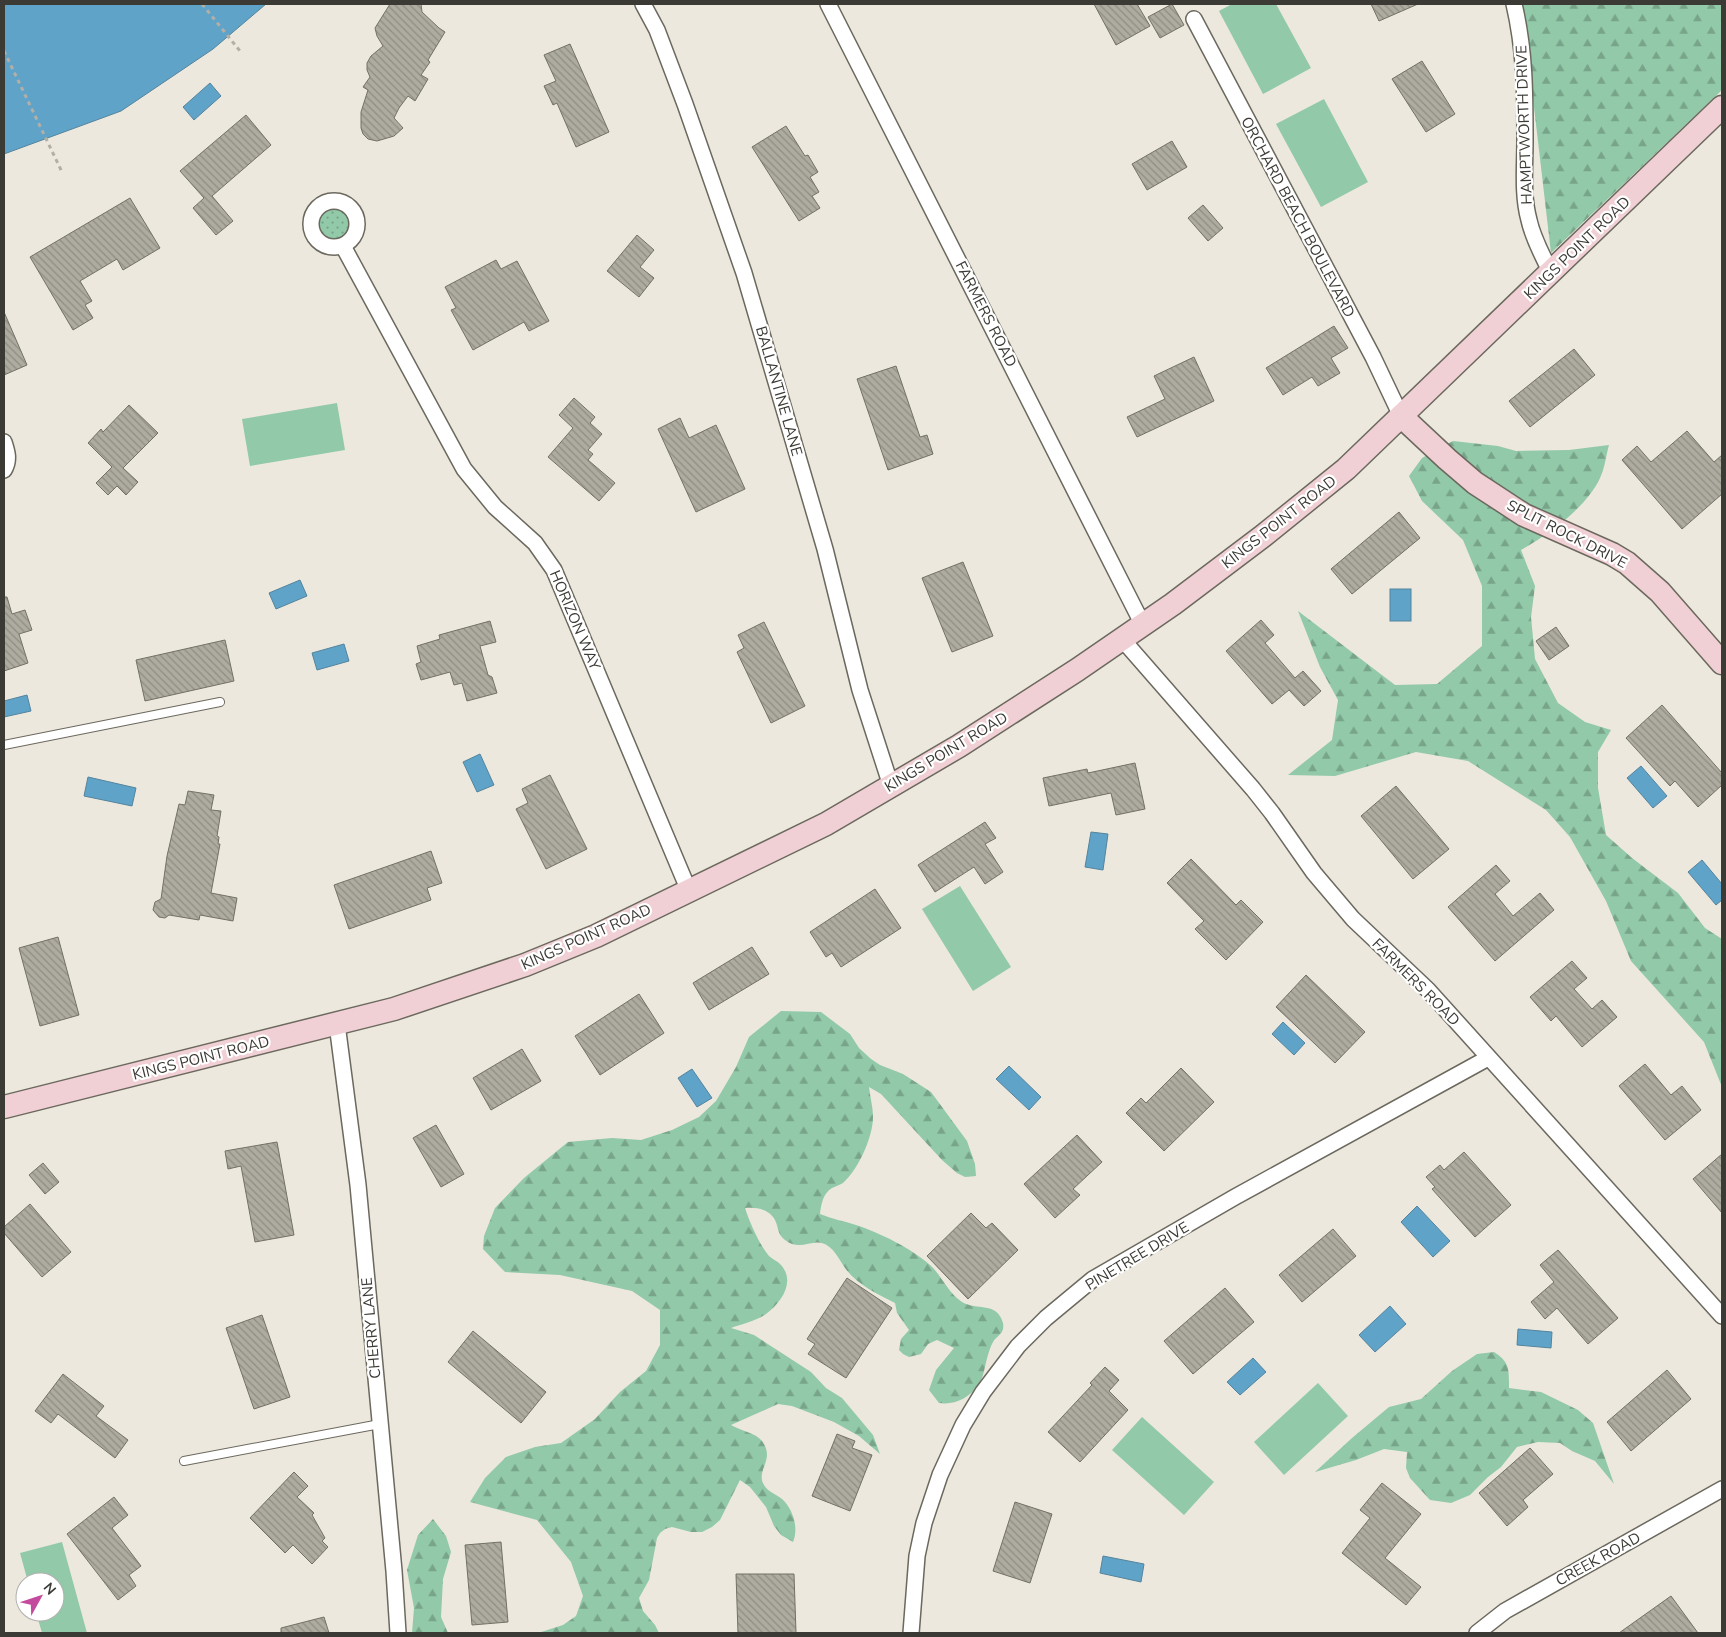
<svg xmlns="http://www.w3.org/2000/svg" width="1726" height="1637" font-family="'Nunito Sans',sans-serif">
	<defs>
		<pattern id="grass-dots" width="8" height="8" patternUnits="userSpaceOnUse" patternTransform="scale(1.25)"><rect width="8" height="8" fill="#91c9a9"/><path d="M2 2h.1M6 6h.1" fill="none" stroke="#78a48a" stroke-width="1.8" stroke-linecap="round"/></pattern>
		<pattern id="forest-firs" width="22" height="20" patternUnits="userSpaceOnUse" patternTransform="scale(1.25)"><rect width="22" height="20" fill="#91c9a9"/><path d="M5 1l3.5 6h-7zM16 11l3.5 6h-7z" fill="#78a48a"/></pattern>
		<pattern id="building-back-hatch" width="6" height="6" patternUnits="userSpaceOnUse" patternTransform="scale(1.25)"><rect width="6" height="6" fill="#aeaba0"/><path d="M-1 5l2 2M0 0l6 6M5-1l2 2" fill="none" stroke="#8f8c83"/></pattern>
	</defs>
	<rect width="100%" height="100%" fill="#ece8dd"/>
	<!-- grass -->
	<circle fill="url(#grass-dots)" cx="334" cy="224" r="17"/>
	<!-- forest -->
	<g fill="url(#forest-firs)">
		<path d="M1522,4h200v86l-171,163z"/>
		<path d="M1453,441l45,5 18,5 53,-1 40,-5c-3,10 -4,23 -9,33 -14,30 -51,56 -79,72l14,36 -4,31 4,42 23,44 27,19 26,8 -13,22v36l8,47 26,23 46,35 27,35 17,11v148l-18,-45 -73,-81 -25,-60 -36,-64 -24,-27 -78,-49 -52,-9 -81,24 -47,-1 44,-35 6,-40 -18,-33 -22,-56 97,74 42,-1 45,-38v-60l-19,-46 -41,-39 -13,-25 13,-18z"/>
		<path d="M781,1011l40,1 29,22 9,14 12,11 9,6 23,9 28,18 36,49 8,23 1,12 -11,1 -8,-4 -15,-13 -61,-66 -12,-7c1,10 4,20 4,30 0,20 -15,53 -30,66 -3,2 -7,3 -11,5 -9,5 -11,17 -12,26 12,5 24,7 36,11 24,8 55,23 74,40 12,11 18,28 32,37 15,9 35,-1 41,21 2,11 -6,12 -10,19 -5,9 -7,22 -10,33 -6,18 -24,31 -44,28l-10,-13 7,-20 18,-22 -17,-8 -9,4 -7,10 -12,3 -6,-3 -4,-4 2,-11 8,-9 -12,-17 -2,-10c-17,-9 -38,-18 -50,-35 -6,-9 -12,-22 -23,-25 -12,-3 -23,8 -37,-3 -8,-6 -6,-12 -10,-20 -6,-11 -18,-13 -30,-12 4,13 15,38 24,48 4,4 9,5 12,9 15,17 0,38 -15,49 -10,7 -24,10 -35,14l23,7 57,37 15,16 16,10 31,37 7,19 -21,-18 -25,-14 -42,-16 -14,-2 -47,21c8,5 25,8 31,16 14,19 -7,29 2,44 4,7 12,9 18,14 11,10 17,29 11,43l-12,-7 -7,-9 -8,-19 -16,-20 -10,-7 -20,40 -8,7 -10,5h-11l-19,-5 -7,2 -5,4 -3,5 -8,42 -10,18 4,13 12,14 4,8h-121l25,-8 13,-9 7,-20 -12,-34 -34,-42 -67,-18 15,-24 21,-21 29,-10 26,-4 34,-24 25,-27 26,-21 14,-26v-35l-28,-19 -72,-16 -55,-3 -22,-23 1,-13 11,-28 29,-30 44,-36 44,-4 29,2 31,-10 27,-13 17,-16 20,-34 13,-30z"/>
		<path d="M1494,1352c16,10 15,18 15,36l32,4 37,18 15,13 21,61 -19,-23 -23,-10 -12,-8 -22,-1 -21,5 -16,20 -13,10 -18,18 -19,8 -21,-3 -20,-22 -4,-10 1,-16 -23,-3 -28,11 -41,12 37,-34 37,-31 32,-8 31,-28 25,-17z"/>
		<path d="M433,1519l13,17 5,16 -8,27 -2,38 7,16h-36l2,-25 -7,-38 11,-35z"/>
	</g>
	<!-- pitch -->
	<g fill="#91c9a9">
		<path d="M1232,4h44l35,64 -48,26 -44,-83z"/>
		<path d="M1324,99l44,83 -47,25 -45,-83z"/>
		<path d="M337,403l8,47 -95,16 -8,-47z"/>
		<path d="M960,886l51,81 -38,24 -51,-82z"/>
		<path d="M1318,1383l30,33 -64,59 -30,-33z"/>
		<path d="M1142,1417l72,65 -30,33 -72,-65z"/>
		<path d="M62,1542l25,91h-45l-6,-21h19v-30h-27l-8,-29z"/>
	</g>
	<!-- water -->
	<g fill="#5fa3c9" stroke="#54849d">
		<path d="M4,4h262l-53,45 -92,62 -117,43z"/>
		<path d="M210,83l11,13 -27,24 -11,-13z"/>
		<path d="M300,580l7,16 -31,13 -7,-16z"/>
		<rect x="1390" y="589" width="21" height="32"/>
		<path d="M344,644l5,17 -32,9 -5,-17z"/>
		<path d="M27,695l4,16 -27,6v-16z"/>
		<path d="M480,754l14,31 -17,7 -14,-30z"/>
		<path d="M1641,766l26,30 -14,12 -26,-30z"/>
		<path d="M88,777l48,11 -4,18 -48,-10z"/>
		<path d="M1091,832l17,2 -5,36 -18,-3z"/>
		<path d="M1702,860l20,24v16l-6,5 -28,-33z"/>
		<path d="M1283,1022l22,21 -11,12 -22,-21z"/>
		<path d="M1009,1066l32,31 -12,13 -33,-31z"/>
		<path d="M692,1069l20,29 -15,9 -19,-29z"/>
		<path d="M1417,1206l33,35 -17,16 -32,-35z"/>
		<path d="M1390,1306l16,18 -31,28 -16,-17z"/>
		<path d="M1518,1329l34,3 -1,16 -34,-3z"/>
		<path d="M1253,1358l13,14 -26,23 -13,-13z"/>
		<path d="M1103,1556l41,8 -3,18 -41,-9z"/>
	</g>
	<!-- building -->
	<g fill="url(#building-back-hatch)" stroke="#737065">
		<path d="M390,4h31l1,8 17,16 6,4 -17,28 2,2 -9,13 7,4 -13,22 -7,-5 -9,12 -5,10 9,10 -9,8 -17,5 -9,-2 -5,-5 -2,-6v-16l7,-22 -5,-3 7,-10 -3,-7v-7l4,-7 12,-10 -6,-10 -2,-8z"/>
		<path d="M1094,4h43l13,22 -34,19z"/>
		<path d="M1172,4l12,21 -24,13 -12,-21z"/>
		<path d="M1371,4h47l-39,17z"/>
		<path d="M570,44l39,88 -33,15 -19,-44 -4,2 -9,-19 12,-5 -12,-26z"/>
		<path d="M1422,61l33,53 -29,18 -34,-53z"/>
		<path d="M246,115l25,30 -59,51 21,25 -17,14 -23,-27 11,-10 -24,-27z"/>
		<path d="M786,126l19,30 3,-1 10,17 -8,5 9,15 -7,4 8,12 -21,13 -47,-74z"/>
		<path d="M1172,141l15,26 -40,23 -15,-26z"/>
		<path d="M130,198l30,50 -37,22 -6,-11 -37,22 12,20 -7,4 8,13 -20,12 -43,-73z"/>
		<path d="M1203,205l20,23 -15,13 -20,-23z"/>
		<path d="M637,235l17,15 -14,17 14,11 -15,19 -32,-26z"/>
		<path d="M496,260l5,9 16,-8 32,60 -20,10 -5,-9 -51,28 -22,-40 5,-2 -11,-21z"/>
		<path d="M4,312l23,53 -23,10z"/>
		<path d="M1334,326l14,22 -17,10 9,15 -22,13 -6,-9 -29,18 -17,-27z"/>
		<path d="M1574,349l21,26 -65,52 -21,-26z"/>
		<path d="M1194,357l20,44 -77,36 -10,-20 38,-18 -11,-23z"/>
		<path d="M896,366l24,71 7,-2 6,19 -45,16 -31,-91z"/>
		<path d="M574,398l21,19 -5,6 12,11 -14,16 5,4 -5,6 27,23 -16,18 -51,-44 25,-29 -14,-13z"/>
		<path d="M129,405l29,28 -35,35 15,14 -12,13 -9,-9 -9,9 -12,-12 16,-16 -24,-24 13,-14 2,3z"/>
		<path d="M680,418l9,20 27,-13 29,64 -49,23 -38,-83z"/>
		<path d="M1687,431l27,31 8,-7v39l-40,35 -60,-69 15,-14 14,16z"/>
		<path d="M1399,512l21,26 -68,56 -21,-25z"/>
		<path d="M963,562l30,74 -41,16 -30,-74z"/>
		<path d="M4,597h3l5,17 13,-4 7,20 -13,4 9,29 -24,8z"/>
		<path d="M1261,620l13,15 -9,8 30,35 8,-7 18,20 -17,15 -15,-16 -17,14 -46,-53z"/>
		<path d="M490,621l6,21 -16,4 8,29 4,2 5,16 -30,8 -5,-18 -8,2 -4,-13 -29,8 -5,-16 5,-2 -4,-16 23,-7 -1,-4z"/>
		<path d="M764,622l41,84 -34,17 -34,-71 7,-4 -6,-13z"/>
		<path d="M1556,627l13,19 -20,14 -13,-19z"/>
		<path d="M225,640l9,41 -89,20 -9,-41z"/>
		<path d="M1662,705l60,68v12l-24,22 -23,-26 -5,5 -44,-48z"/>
		<path d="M1135,763l10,46 -29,6 -5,-22 -62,13 -6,-28 44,-9 1,4z"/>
		<path d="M550,775l37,74 -41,20 -30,-60 12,-6 -6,-14z"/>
		<path d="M1396,786l53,63 -36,30 -52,-63z"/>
		<path d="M188,791l26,4 -3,15 10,1 -4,25 2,1 -1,7h2l-9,49 26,5 -4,23 -33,-6 -1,5 -30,-5 -4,3 -6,-1 -6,-7 2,-8 6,-3 6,-43 12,-52 6,1z"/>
		<path d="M985,822l11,16 -11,6 18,28 -18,12 -11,-17 -39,25 -17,-27z"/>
		<path d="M431,851l11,32 -15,5 4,12 -82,29 -15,-44z"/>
		<path d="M1191,859l45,46 5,-5 22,22 -37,38 -31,-31 9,-8 -37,-38z"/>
		<path d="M1496,865l14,16 -15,13 18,22 27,-23 14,17 -59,51 -47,-54z"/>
		<path d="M875,889l26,39 -60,39 -9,-14 -6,4 -16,-25z"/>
		<path d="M58,937l21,78 -39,11 -21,-78z"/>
		<path d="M752,947l17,27 -60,36 -16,-27z"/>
		<path d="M1572,961l15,17 -13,11 18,20 10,-9 15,17 -35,30 -26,-31 -5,5 -21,-24z"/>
		<path d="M1306,975l59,57 -30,31 -59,-56z"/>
		<path d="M639,994l25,39 -64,42 -25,-39z"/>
		<path d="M522,1049l19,32 -50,29 -18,-32z"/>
		<path d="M1645,1064l26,31 11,-9 19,24 -36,30 -46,-54z"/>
		<path d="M1181,1068l33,34 -50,49 -38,-38 15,-15 5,5z"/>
		<path d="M436,1125l28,49 -23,13 -28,-49z"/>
		<path d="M1077,1135l25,27 -29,27 7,6 -25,23 -31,-34z"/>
		<path d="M277,1142l17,93 -39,7 -14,-76 -13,3 -3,-18z"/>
		<path d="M1464,1152l47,53 -36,32 -43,-48 3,-2 -9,-10 14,-12 4,5z"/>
		<path d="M1722,1154v59l-29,-34z"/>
		<path d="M43,1163l16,19 -14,12 -16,-19z"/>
		<path d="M30,1204l41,48 -29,25 -38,-44v-6z"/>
		<path d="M971,1213l15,15 6,-5 26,27 -50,49 -41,-43z"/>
		<path d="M1333,1229l23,27 -54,46 -23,-27z"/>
		<path d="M1558,1250l60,68 -30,26 -31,-36 -12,11 -14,-17 23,-20 -14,-17z"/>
		<path d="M847,1278l45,30 -46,70 -38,-24 7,-10 -8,-5z"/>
		<path d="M1225,1288l29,34 -61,52 -29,-33z"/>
		<path d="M262,1315l28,82 -36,12 -28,-81z"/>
		<path d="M473,1331l73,61 -25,31 -73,-61z"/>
		<path d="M1105,1367l14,13 -10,11 19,19 -48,52 -32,-30 44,-47 -2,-2z"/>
		<path d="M1667,1370l24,29 -60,52 -24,-29z"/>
		<path d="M63,1374l41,32 -8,10 32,24 -13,18 -57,-44 -7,9 -16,-12z"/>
		<path d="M837,1434l18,7 -3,7 20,7 -22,56 -38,-15z"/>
		<path d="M1530,1448l23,26 -30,26 5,7 -21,19 -28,-33z"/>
		<path d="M294,1472l14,14 -11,11 17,16 -2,2 13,23 -3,3 6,6 -16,17 -19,-19 -8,8 -35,-35z"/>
		<path d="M1382,1483l39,31 -36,44 36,29 -15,18 -64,-52 28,-35 -10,-8z"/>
		<path d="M114,1497l14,18 -16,13 29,38 -12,9 7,11 -18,14 -51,-66z"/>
		<path d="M1015,1502l37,12 -22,69 -37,-12z"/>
		<path d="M501,1542l7,80 -36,3 -7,-80z"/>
		<path d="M736,1574h58l2,59h-58z"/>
		<path d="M1671,1596l27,37h-79z"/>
		<path d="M324,1617l5,16h-48v-5z"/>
	</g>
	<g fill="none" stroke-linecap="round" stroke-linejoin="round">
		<defs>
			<g id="lane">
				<path d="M4,745l216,-43"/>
				<path d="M184,1461l196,-37"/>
			</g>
			<g id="street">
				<path d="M643,4l14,26 28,74 59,169 81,276 35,141 31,96"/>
				<path d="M828,4l315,621"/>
				<path d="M1514,4c11,47 11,89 11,136 0,26 -3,55 4,80 4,19 14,36 22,53"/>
				<path d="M1194,19l179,338 28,59"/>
				<circle cx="334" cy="224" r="23"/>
				<path d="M343,246l121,223 31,38 40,36 19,27 135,321"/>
				<path d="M4,442c3,9 6,18 0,28"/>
				<path d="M1122,639l131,150 19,24 42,60 39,46 75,71 294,326"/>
				<path d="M337,1024l21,161 36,386 4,62"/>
				<path d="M911,1633l6,-77 7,-33 16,-48 23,-50 20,-33 35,-46 28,-28 47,-39 142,-82 253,-139"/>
				<path d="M1477,1633l28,-22 217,-122"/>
			</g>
			<g id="secondary">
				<path d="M1401,416l46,43 28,24 49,32 88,39 15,9 33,29 62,71"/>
				<path d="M4,1107l390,-98 131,-44 71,-29 230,-112 133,-78 118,-76 96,-66 90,-68 83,-67 376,-362"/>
			</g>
		</defs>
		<!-- lane casing -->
		<use href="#lane" stroke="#6b685e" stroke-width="10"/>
		<!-- street casing -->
		<use href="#street" stroke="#6b685e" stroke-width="18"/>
		<!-- secondary casing -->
		<use href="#secondary" stroke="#6b685e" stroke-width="25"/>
		<!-- path -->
		<g stroke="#b2afa6" stroke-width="3" stroke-dasharray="4 4" stroke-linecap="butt">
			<path d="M202,4l38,47"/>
			<path d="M4,51l58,121"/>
		</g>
		<!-- lane -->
		<use href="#lane" stroke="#fff" stroke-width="8"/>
		<!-- street -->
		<use href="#street" stroke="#fff" stroke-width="15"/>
		<!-- secondary -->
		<use href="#secondary" stroke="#f0d0d5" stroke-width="22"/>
	</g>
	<g text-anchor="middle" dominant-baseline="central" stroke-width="4.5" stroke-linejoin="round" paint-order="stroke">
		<!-- street labels -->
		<g font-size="15" fill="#3b3a35" stroke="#fff">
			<text transform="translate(1524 125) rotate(-92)">HAMPTWORTH DRIVE</text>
			<text transform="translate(1298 217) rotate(62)">ORCHARD BEACH BOULEVARD</text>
			<text transform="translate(1577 248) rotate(-44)">KINGS POINT ROAD</text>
			<text transform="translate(986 314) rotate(63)">FARMERS ROAD</text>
			<text transform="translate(779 391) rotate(74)">BALLANTINE LANE</text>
			<text transform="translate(1279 522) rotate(-38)">KINGS POINT ROAD</text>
			<text transform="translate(1567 534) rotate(27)">SPLIT ROCK DRIVE</text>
			<text transform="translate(575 620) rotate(67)">HORIZON WAY</text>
			<text transform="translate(946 752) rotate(-31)">KINGS POINT ROAD</text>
			<text transform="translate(586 937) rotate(-24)">KINGS POINT ROAD</text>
			<text transform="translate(1416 982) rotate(45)">FARMERS ROAD</text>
			<text transform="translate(201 1058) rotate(-14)">KINGS POINT ROAD</text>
			<text transform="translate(1137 1256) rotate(-31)">PINETREE DRIVE</text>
			<text transform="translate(371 1328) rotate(-95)">CHERRY LANE</text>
			<text transform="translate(1598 1559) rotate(-29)">CREEK ROAD</text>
		</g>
	</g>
	<!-- border -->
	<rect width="1726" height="1637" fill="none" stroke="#3b3a35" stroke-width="10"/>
	<!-- north arrow -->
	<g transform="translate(40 1597) rotate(50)"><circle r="24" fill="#ffffff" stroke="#b1b0ae"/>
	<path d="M0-4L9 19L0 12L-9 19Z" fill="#c44a9d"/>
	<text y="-8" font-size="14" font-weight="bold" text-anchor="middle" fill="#3b3a35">N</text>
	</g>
</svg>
